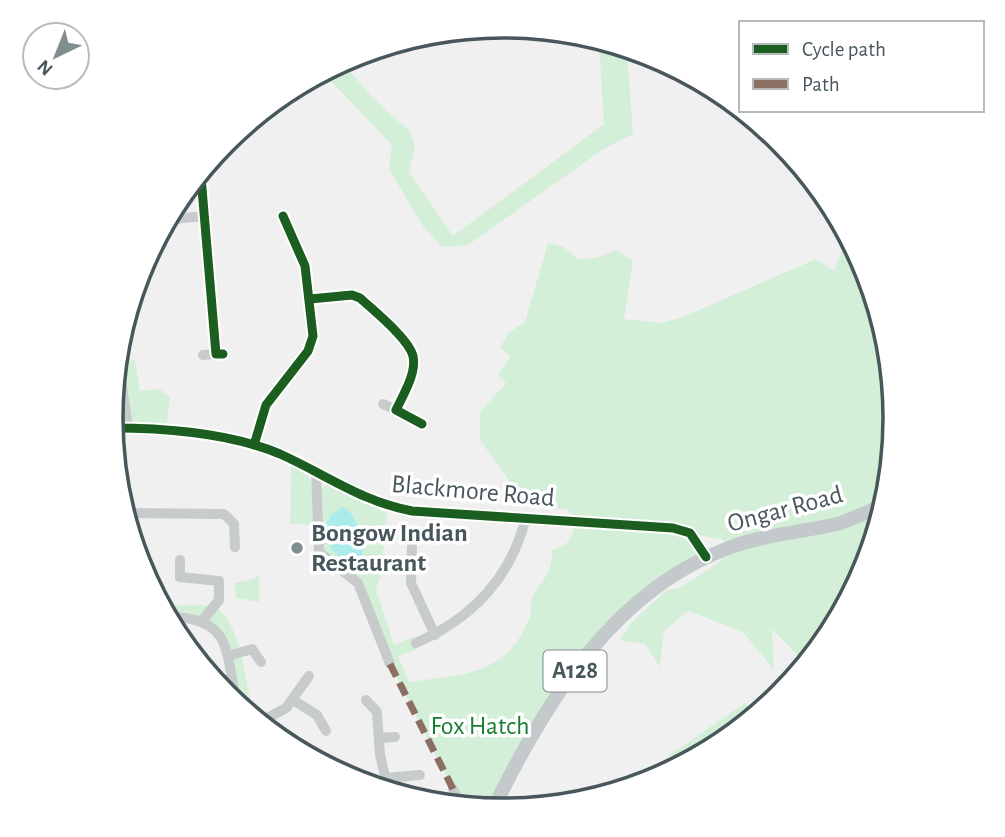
<svg xmlns="http://www.w3.org/2000/svg" width="1005" height="837" font-family="'Alegreya Sans',sans-serif">
	<rect width="100%" height="100%" fill="#f0f0f0"/>
	<!-- green -->
	<g fill="#d4efd8">
		<path d="M599,45l28,6 6,83 -31,16 -134,95 -26,2 -19,-21 -34,-57 3,-24 -64,-67 -43,23 58,-38 28,33 39,36 5,13 -6,27 44,64 151,-112z"/>
		<path d="M846,241l19,28 30,150 -30,150 -62,92 -31,-32 2,41 -31,-38 -55,-21 -24,20 -4,36 -15,-23 -26,-4 13,-18 35,-32 13,-2 50,-33 -7,-15 -32,-7 15,24 -15,6 -99,85 -99,161 -34,-7 -69,-138 -30,-74 -36,-31 -5,-34 -29,-1 1,-59 17,11 9,15 10,-6 60,28 -7,66 -4,10 18,56 19,-8 4,12 -19,7 11,26c53,-8 96,-5 120,-63 3,-7 0,-15 3,-21 11,-22 20,-21 20,-48 17,-3 21,-14 24,-29l-8,-11 -43,-8 -45,-62v-28l26,-29 -8,-8 13,-19 -11,-8 8,-15 17,-11 23,-79 16,4 13,12 19,-1 20,-8 17,11 -9,58 36,4 23,-6 133,-58 18,12z"/>
		<path d="M135,360l5,31 19,-2 11,8 -4,34 -38,-3 -8,-56 1,-10z"/>
		<path d="M259,575v27l-23,-4 -2,-15 20,-4z"/>
		<path d="M165,606c14,0 37,-4 50,2 27,13 31,81 39,107l-17,-11 -10,-53 -15,-24 -39,-10z"/>
		<path d="M745,703l8,11 -101,67 -11,2 30,-29z"/>
	</g>
	<!-- water -->
	<path fill="#a9eceb" d="M343,507c14,6 25,41 17,54l-18,-3 -11,-9 -5,-25 6,-10z"/>
	<g fill="none" stroke-linecap="round" stroke-linejoin="round">
		<!-- minor -->
		<g stroke="#c7cbcc" stroke-width="10">
			<path d="M201,177l15,177h7"/>
			<path d="M173,219l32,-3"/>
			<path d="M310,299l42,-4 8,3c14,13 49,41 53,58 4,17 -10,39 -17,54l26,14"/>
			<path d="M203,355l13,-1"/>
			<path d="M120,372l8,56"/>
			<path d="M383,404l13,6"/>
			<path d="M254,445l12,-40 42,-54 5,-15 -8,-70 -22,-50"/>
			<path d="M316,471l3,81 39,31 32,81"/>
			<path d="M129,513l95,1 10,10 1,23"/>
			<path d="M412,547l-1,36 24,52"/>
			<path d="M180,560v17l39,4v19l-17,21"/>
			<path d="M173,617c62,2 52,40 64,87"/>
			<path d="M416,643c57,-25 95,-65 110,-126"/>
			<path d="M228,656l24,-7 9,13"/>
			<path d="M293,700l24,15 9,16"/>
			<path d="M366,700l11,12 3,43 8,33"/>
			<path d="M262,721l24,-13 23,-32"/>
			<path d="M379,738l16,-1"/>
			<path d="M386,778l34,-3"/>
			<path d="M453,789l6,13"/>
		</g>
		<!-- tertiary -->
		<path stroke="#c7cbcc" stroke-width="12" d="M112,428c54,0 118,5 168,26 47,21 80,47 132,57l261,17 17,5 16,24"/>
		<!-- primary -->
		<path stroke="#c4c9cb" stroke-width="14" d="M493,809c53,-108 122,-222 241,-263 33,-12 69,-14 103,-22 14,-4 27,-11 40,-16"/>
		<!-- quiet -->
		<path stroke="#8d6e63" stroke-width="7" stroke-dasharray="14 7" stroke-linecap="butt" d="M390,664l63,125"/>
		<defs>
			<g id="cycleway">
				<path d="M201,177l15,177h7"/>
				<path d="M310,299l42,-4 8,3c14,13 49,41 53,58 4,17 -10,39 -17,54l26,14"/>
				<path d="M112,428c54,0 118,5 168,26 47,21 80,47 132,57l261,17 17,5 16,24"/>
				<path d="M254,445l12,-40 42,-54 5,-15 -8,-70 -22,-50"/>
			</g>
		</defs>
		<!-- cycleway casing -->
		<use href="#cycleway" stroke="#fff" stroke-width="13"/>
		<!-- cycleway -->
		<use href="#cycleway" stroke="#1b5e20" stroke-width="9"/>
	</g>
	<!-- markers -->
	<circle fill="#828d90" stroke="#fff" stroke-width="2.5" cx="297" cy="548" r="7"/>
	<g text-anchor="middle" dominant-baseline="central" stroke-width="7" stroke-linejoin="round" paint-order="stroke">
		<!-- shield labels -->
		<rect fill="#fff" stroke="#7e898d" stroke-width="2" x="543.5" y="650.5" width="63" height="41" rx="5"/>
		<g font-size="24" font-weight="bold" fill="#47575c">
			<text x="575" y="671">A128</text>
		</g>
		<!-- street labels -->
		<g font-size="26" fill="#47575c" stroke="#fff">
			<text transform="translate(473 491) rotate(5)">Blackmore Road</text>
			<text transform="translate(785 509) rotate(-15)">Ongar Road</text>
		</g>
		<!-- poi labels -->
		<g font-size="26" font-weight="bold" fill="#47575c" stroke="#fff" text-anchor="start">
			<text x="311" y="533">Bongow Indian<tspan x="311" dy="30">Restaurant</tspan></text>
		</g>
		<!-- park labels -->
		<g font-size="26" fill="#187d32" stroke="#fff">
			<text x="480" y="726">Fox Hatch</text>
		</g>
	</g>
	<!-- crop -->
	<path d="M0 0H1005V837H0ZM123 418a380 380 0 1 1 760 0a380 380 0 1 1-760 0Z" fill="#fff" fill-rule="evenodd"/>
	<path fill="none" stroke="#47575c" stroke-width="3.5" d="M123 418a380 380 0 1 1 760 0a380 380 0 1 1-760 0Z"/>
	<!-- legend -->
	<rect x="739" y="21" width="245" height="91" fill="#ffffff" stroke="#b5bcbe" stroke-width="2"/>
	<rect x="753" y="44" width="35" height="10" fill="#1b5e20" stroke="#b5bcbe" stroke-width="2"/>
	<text x="802" y="56" font-size="21" fill="#47575c">Cycle path</text>
	<rect x="753" y="79" width="35" height="10" fill="#8d6e63" stroke="#b5bcbe" stroke-width="2"/>
	<text x="802" y="91" font-size="21" fill="#47575c">Path</text>
	<!-- north arrow -->
	<g transform="translate(56 56) rotate(223)"><circle r="33" fill="#ffffff" stroke="#b5bcbe" stroke-width="2"/>
	<path d="M0-5L12 26L0 18L-12 26Z" fill="#828d90"/>
	<text y="-10" font-size="19" font-weight="bold" text-anchor="middle" fill="#47575c">N</text>
	</g>
</svg>
